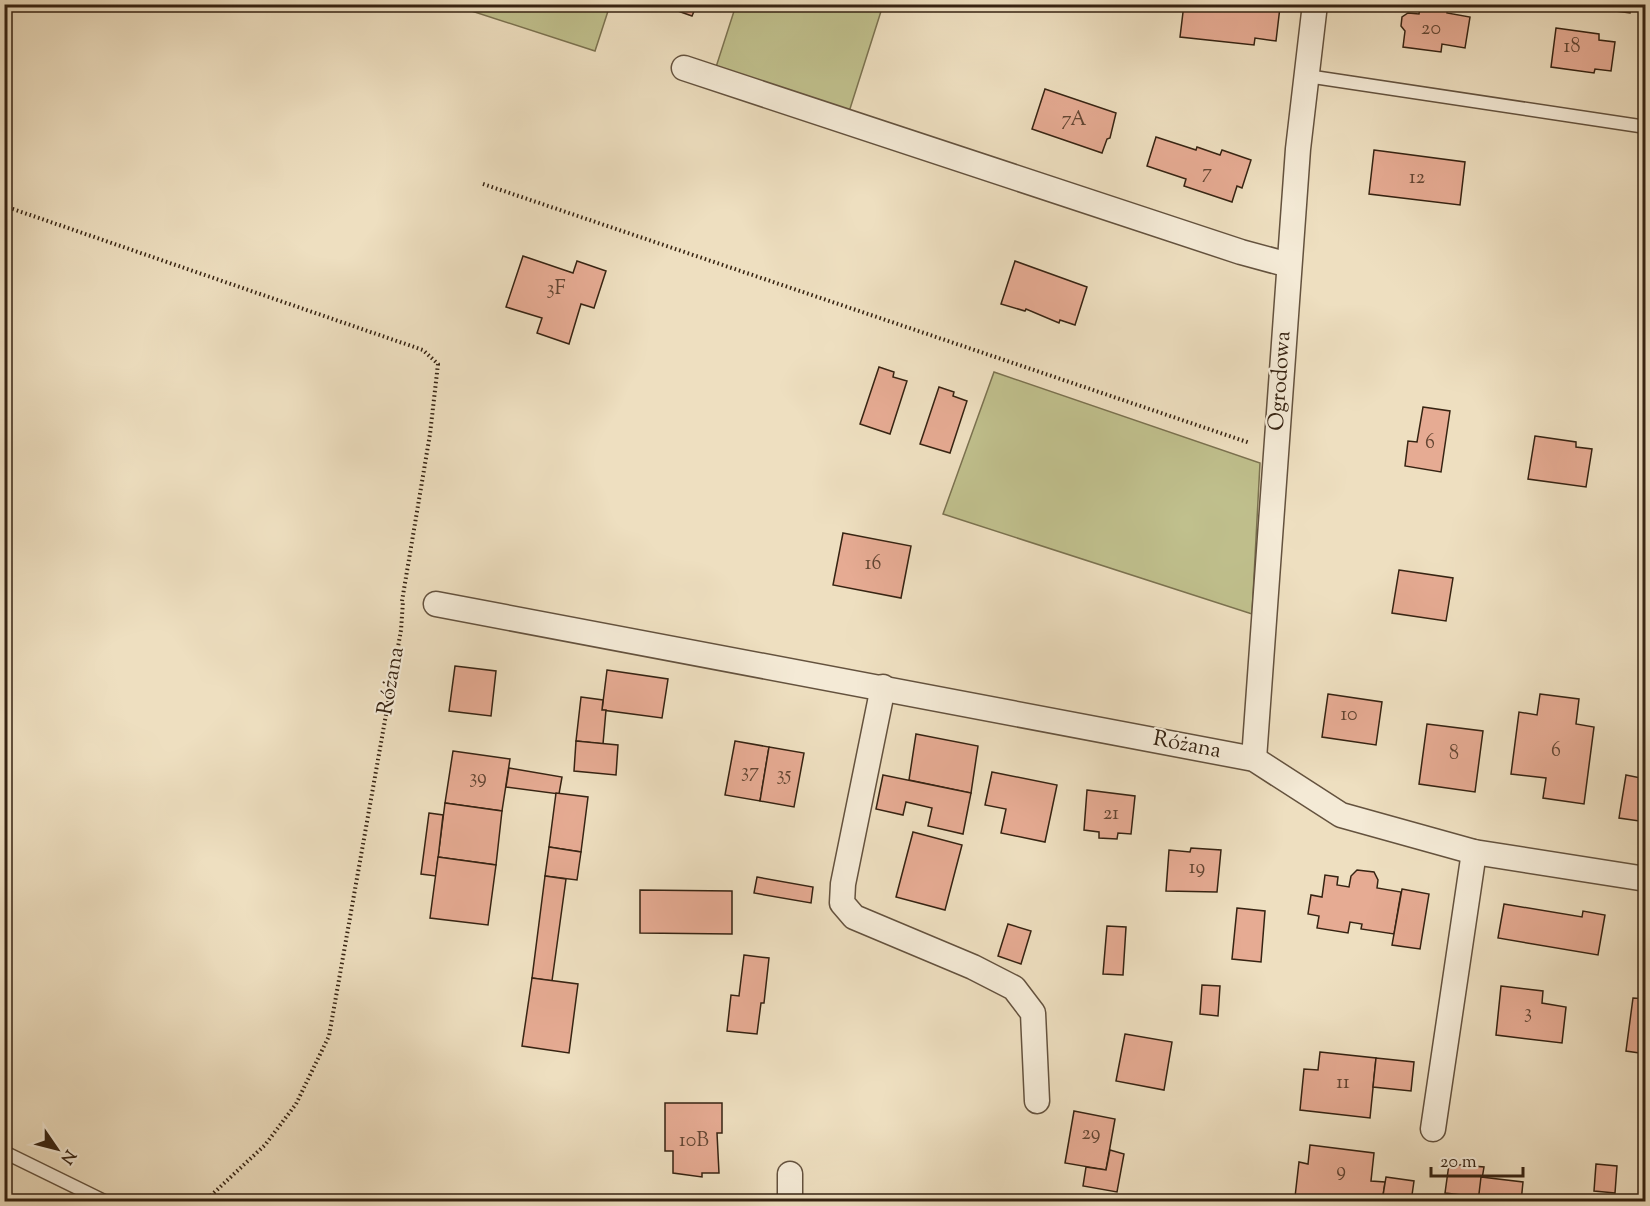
<svg xmlns="http://www.w3.org/2000/svg" width="1650" height="1206" font-family="'Sorts Mill Goudy',serif">
	<rect width="100%" height="100%" fill="#eedfc0"/>
	<filter id="stains"><feTurbulence type="fractalNoise" baseFrequency=".00333" numOctaves="4"/><feColorMatrix values="0 0 0 0 .2 0 0 0 0 .09 0 0 0 0 .02 0 0 0 .5 -.17"/></filter>
	<radialGradient id="worn" r=".72"><stop offset=".6" stop-color="#630" stop-opacity="0"/><stop offset="1" stop-color="#630" stop-opacity=".3"/></radialGradient>
	<!-- green -->
	<g fill="#c0c08d" stroke="#7b7250" stroke-width="1.5">
		<path d="M453,5h157l-15,46z"/>
		<path d="M736,5h147l-35,110 -132,-48z"/>
		<path d="M994,372l266,91 -8,151 -309,-100z"/>
	</g>
	<!-- building -->
	<g fill="#e6ab93" stroke="#362312" stroke-width="1.5">
		<path d="M645,4h52l-5,12 -31,-11 -2,5z"/>
		<path d="M1184,4l96,3 -4,34 -21,-3 -1,7 -74,-8z"/>
		<path d="M1421,4l27,2 -1,7 23,4 -5,31 -23,-4 -1,8 -38,-5 2,-16 -4,-5 1,-9 6,-4 11,1z"/>
		<path d="M1617,4h14l-1,9 -14,-2z"/>
		<path d="M1556,28l43,6v6l16,2 -4,29 -16,-2 -1,4 -43,-6z"/>
		<path d="M1045,89l71,24 -6,25 -3,1 -5,14 -70,-24z"/>
		<path d="M1156,137l40,13 1,-3 23,8 2,-5 29,10 -9,28 -5,-2 -5,16 -48,-16 2,-7 -39,-13z"/>
		<path d="M1374,150l91,12 -5,43 -91,-11z"/>
		<path d="M523,256l50,17 4,-12 29,10 -12,37 -13,-4 -12,40 -32,-11 5,-15 -36,-11z"/>
		<path d="M1015,261l72,26 -12,38 -15,-5 -1,3 -33,-14 -1,2 -24,-7z"/>
		<path d="M879,367l15,5 -1,5 14,4 -17,53 -30,-10z"/>
		<path d="M939,387l15,5 -1,4 14,5 -17,52 -30,-9z"/>
		<path d="M1423,407l27,4 -9,61 -36,-6 3,-25 9,1z"/>
		<path d="M1535,436l41,6v5l16,2 -6,38 -58,-8z"/>
		<path d="M843,533l68,13 -10,52 -68,-13z"/>
		<path d="M1399,570l54,8 -7,43 -54,-8z"/>
		<path d="M455,666l41,5 -5,45 -42,-5z"/>
		<path d="M607,670l61,9 -6,39 -60,-8z"/>
		<path d="M1328,694l54,8 -6,43 -54,-8z"/>
		<path d="M1540,694l39,5 -3,25 18,3 -10,77 -41,-6 3,-20 -35,-4 8,-62 18,3z"/>
		<path d="M581,697l22,3 -1,10h4l-3,34 -27,-3z"/>
		<path d="M1427,724l56,7 -8,61 -56,-8z"/>
		<path d="M916,734l62,12 -7,47 -62,-13z"/>
		<path d="M576,741l42,4 -2,30 -42,-4z"/>
		<path d="M735,741l34,6 -9,54 -35,-6z"/>
		<path d="M769,747l35,6 -10,54 -34,-6z"/>
		<path d="M453,751l57,8 -8,52 -57,-8z"/>
		<path d="M509,768l53,9 -3,17 -53,-7z"/>
		<path d="M992,772l65,13 -12,57 -44,-9 5,-24 -21,-4z"/>
		<path d="M883,775l88,18 -8,41 -35,-8 4,-18 -26,-6 -3,13 -27,-6z"/>
		<path d="M1626,775l20,4v43l-27,-4z"/>
		<path d="M1087,790l48,6 -4,38 -13,-1 -1,6 -18,-1v-6l-15,-2z"/>
		<path d="M556,793l32,4 -7,55 -32,-5z"/>
		<path d="M445,803l57,8 -6,54 -58,-8z"/>
		<path d="M429,813l14,2 -7,61 -15,-2z"/>
		<path d="M913,832l49,13 -17,65 -49,-13z"/>
		<path d="M549,847l32,5 -4,28 -32,-4z"/>
		<path d="M1191,848l30,2 -4,42 -51,-1 3,-41 21,2z"/>
		<path d="M438,857l58,8 -8,60 -58,-7z"/>
		<path d="M1357,870l17,2 4,8 -1,8 24,4 -7,42 -33,-5 1,-5 -12,-2 -2,11 -31,-5 2,-12 -11,-2 3,-19 11,2 3,-22 13,2 -1,8 12,2 2,-11z"/>
		<path d="M545,876l21,3 -14,102 -20,-3z"/>
		<path d="M757,877l56,10 -2,16 -57,-10z"/>
		<path d="M1402,889l27,5 -9,55 -28,-4z"/>
		<path d="M640,890l92,1v43l-92,-1z"/>
		<path d="M1504,904l78,13 1,-6 22,4 -7,40 -100,-17z"/>
		<path d="M1237,908l28,3 -4,51 -29,-3z"/>
		<path d="M1008,924l23,7 -10,33 -23,-8z"/>
		<path d="M1107,926l19,1 -3,48 -20,-1z"/>
		<path d="M744,955l25,3 -5,45h-3l-4,31 -30,-3 4,-36 8,1z"/>
		<path d="M532,978l46,6 -9,69 -47,-7z"/>
		<path d="M1202,985l18,1 -2,30 -18,-2z"/>
		<path d="M1501,986l42,5 -1,12 24,4 -4,36 -66,-8z"/>
		<path d="M1633,998l13,1v55l-20,-3z"/>
		<path d="M1125,1034l47,8 -8,48 -48,-9z"/>
		<path d="M1320,1052l56,6 -6,60 -70,-8 4,-41 14,1z"/>
		<path d="M1376,1058l38,4 -3,29 -38,-4z"/>
		<path d="M665,1103h57v30h-5l2,40h-17v4l-29,-4v-22h-8z"/>
		<path d="M1074,1111l41,8 -9,51 -41,-7z"/>
		<path d="M1310,1145l64,8 -3,28 14,1 -3,20h-54l-33,-5 4,-35 9,2z"/>
		<path d="M1110,1150l14,4 -7,38 -34,-6 3,-19 20,3z"/>
		<path d="M1449,1164l35,3 -5,30 -34,-4z"/>
		<path d="M1596,1164l21,2 -2,27 -21,-2z"/>
		<path d="M1386,1177l28,4 -3,21h-29z"/>
		<path d="M1481,1177l42,5 -2,20h-43z"/>
	</g>
	<g fill="none" stroke-linecap="round" stroke-linejoin="round">
		<defs>
			<g id="service">
				<path d="M1307,76l339,51"/>
				<path d="M4,1152l102,50"/>
			</g>
			<g id="minor">
				<path d="M684,68l557,184 48,13"/>
				<path d="M436,604l818,155 87,56 133,37 172,27"/>
				<path d="M883,687l-40,197 -1,19 12,14 119,50 41,21 19,25 4,88"/>
				<path d="M1254,759l44,-610 17,-145"/>
				<path d="M1433,1129l41,-277"/>
				<path d="M790,1202v-28"/>
			</g>
		</defs>
		<!-- service casing -->
		<use href="#service" stroke="#64523e" stroke-width="15"/>
		<!-- minor casing -->
		<use href="#minor" stroke="#64523e" stroke-width="27"/>
		<!-- path -->
		<g stroke="#362312" stroke-width="4" stroke-dasharray="1.5 3" stroke-linecap="butt">
			<path d="M483,184l767,259"/>
			<path d="M4,206l419,144 15,14 -8,70 -28,167"/>
			<path d="M204,1202l61,-57 31,-41 33,-68 72,-406 2,-29"/>
		</g>
		<!-- service -->
		<use href="#service" stroke="#f4ead6" stroke-width="12"/>
		<!-- minor -->
		<use href="#minor" stroke="#f4ead6" stroke-width="24"/>
	</g>
	<g text-anchor="middle" dominant-baseline="central" stroke-width="4.5" stroke-linejoin="round" paint-order="stroke">
		<!-- number labels -->
		<g font-size="20" fill="#624532">
			<text x="1431" y="29">20</text>
			<text x="1572" y="47">18</text>
			<text x="1074" y="120">7A</text>
			<text x="1207" y="173">7</text>
			<text x="1417" y="178">12</text>
			<text x="556" y="289">3F</text>
			<text x="1430" y="443">6</text>
			<text x="873" y="564">16</text>
			<text x="1349" y="715">10</text>
			<text x="1556" y="751">6</text>
			<text x="1454" y="754">8</text>
			<text x="750" y="772">37</text>
			<text x="784" y="775">35</text>
			<text x="478" y="778">39</text>
			<text x="1111" y="814">21</text>
			<text x="1197" y="868">19</text>
			<text x="1528" y="1013">3</text>
			<text x="1343" y="1083">11</text>
			<text x="1091" y="1134">29</text>
			<text x="694" y="1141">10B</text>
			<text x="1341" y="1171">9</text>
		</g>
		<!-- street labels -->
		<g font-size="22" fill="#362312" stroke="#f4ead6">
			<text transform="translate(1281 381) rotate(-86)">Ogrodowa</text>
			<text transform="translate(392 681) rotate(-80)">Różana</text>
			<text transform="translate(1187 746) rotate(11)">Różana</text>
		</g>
	</g>
	<!-- margin -->
	<rect width="1650" height="1206" fill="none" stroke="#eedfc0" stroke-width="24"/>
	<rect x="6" y="6" width="1638" height="1194" fill="none" stroke="#362312" stroke-width="3"/>
	<rect x="12" y="12" width="1626" height="1182" fill="none" stroke="#362312" stroke-width="1.5"/>
	<!-- north arrow -->
	<g transform="translate(57 1149) rotate(125)" stroke="#f4ead6" stroke-width="4.5" paint-order="stroke">
	<path d="M0-4.5L10 22L0 15L-10 22Z" fill="#362312"/>
	<text y="-9" font-size="16" font-weight="bold" text-anchor="middle" fill="#362312">N</text>
	</g>
	<!-- scale -->
	<path d="M1431 1167v9h92v-9" fill="none" stroke="#362312" stroke-width="3"/>
	<text x="1440" y="1167" font-size="18" fill="#362312" stroke="#f4ead6" stroke-width="4.5" paint-order="stroke">20 m</text>
	<rect width="100%" height="100%" filter="url(#stains)"/>
	<rect width="100%" height="100%" fill="url(#worn)"/>
</svg>
